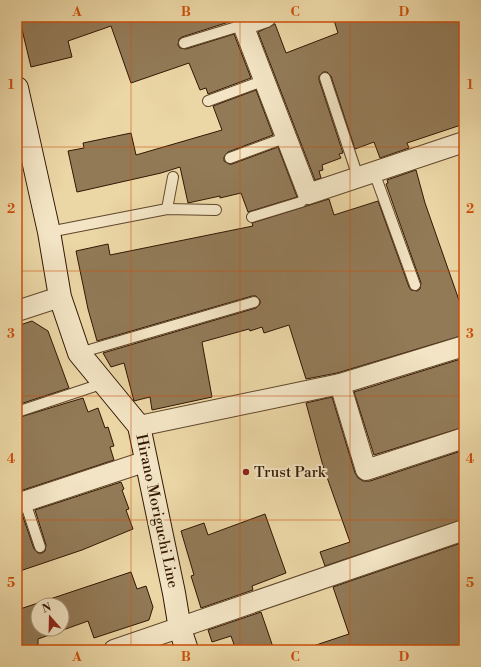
<svg xmlns="http://www.w3.org/2000/svg" width="481" height="667" font-family="'Libre Bodoni',serif">
	<rect width="100%" height="100%" fill="#ebd6a5"/>
	<filter id="stains"><feTurbulence type="fractalNoise" baseFrequency=".005" numOctaves="4"/><feColorMatrix values="0 0 0 0 .2 0 0 0 0 .09 0 0 0 0 .02 0 0 0 .5 -.17"/></filter>
	<radialGradient id="worn" r=".72"><stop offset=".6" stop-color="#630" stop-opacity="0"/><stop offset="1" stop-color="#630" stop-opacity=".3"/></radialGradient>
	<!-- building -->
	<g fill="#927a57" stroke="#321702" fill-rule="evenodd">
		<path d="M19,17h216l-3,4 -50,16 -3,2 -1,6 2,3 6,1 48,-15 17,44 -43,16 -2,-6 -6,2 -11,-27 -58,20 -20,-57 -43,15 4,16 -41,10z"/>
		<path d="M333,17h131v107l-57,19 2,5 -29,10 -6,-16 -19,7 -24,-73 -4,-4h-4l-4,4v4l24,73 -4,1 2,4 -19,7 1,5 -4,1 2,7 -6,2 -57,-148 17,-8 11,29 52,-20z"/>
		<path d="M256,90l17,45 -45,17 -4,5v4l5,3h3l46,-17 19,50 -49,15 -7,-19 -21,5v-2l-32,7 -8,-36 -19,6 -84,19 -9,-41 16,-3 -1,-5 48,-10 5,22 86,-25 -9,-24z"/>
		<path d="M416,170l9,33 35,100 4,-2v34l-127,38 -31,6 -17,-54 -25,8 -2,-6 -12,4 -1,-2 -47,13 10,55 -60,13 -2,-13 -16,4 -10,-38 -13,4 -8,-14 153,-45 4,-4v-4l-4,-4h-4l-155,45 -9,-32 -12,-58 32,-7 2,11 143,-29 -1,-3 77,-24 5,16 44,-14 31,86 2,3 6,1 3,-2 1,-6 -35,-99 2,-1 -1,-3z"/>
		<path d="M32,321l16,10 21,57 -52,17v-79z"/>
		<path d="M464,358v69l-90,28 -20,-63z"/>
		<path d="M332,397l23,76 3,5 5,3h7l94,-31v69l-139,47 -5,-14 30,-10 -27,-76 -17,-63z"/>
		<path d="M83,398l5,14 10,-4 7,20 3,-1 6,19 -4,1 4,13 -97,32v-74z"/>
		<path d="M121,482l3,7 -2,1 7,19 -3,1 7,19 -51,21 -65,22v-57l5,-1 12,35 4,4h4l3,-2 1,-6 -11,-35z"/>
		<path d="M265,514l21,59 -34,13 1,4 -52,18 -10,-32 3,-1 -13,-44 23,-8 4,12z"/>
		<path d="M464,542v108h-154v-3l39,-13 -16,-47z"/>
		<path d="M131,572l6,17 9,-3 7,21 -4,13 -55,18 -6,-17 -50,18v11h-21v-40zM38,605h24v24h-24z"/>
		<path d="M261,612l13,38h-38l-5,-14 -19,6 -4,-12z"/>
	</g>
	<g fill="none" stroke-linecap="round" stroke-linejoin="round">
		<defs>
			<g id="lane">
				<path d="M184,43l59,-18"/>
				<path d="M325,78l33,99"/>
				<path d="M208,101l57,-21"/>
				<path d="M230,158l57,-21"/>
				<path d="M374,172l41,113"/>
				<path d="M167,209l6,-32"/>
				<path d="M252,217l49,-15 7,-8"/>
				<path d="M49,232l118,-23 49,1"/>
				<path d="M79,353l175,-51"/>
				<path d="M17,412l87,-29"/>
				<path d="M25,502l15,45"/>
			</g>
			<g id="street">
				<path d="M266,17l-23,8 65,169 156,-52"/>
				<path d="M17,311l43,-14"/>
				<path d="M340,384l26,86 98,-32"/>
				<path d="M139,426l201,-42 124,-38"/>
				<path d="M17,504l130,-43"/>
				<path d="M114,650l350,-120"/>
			</g>
			<path id="secondary" d="M17,88l32,144 11,65 19,56 60,73 35,167 6,36 7,21"/>
		</defs>
		<!-- lane casing -->
		<use href="#lane" stroke="#60472b" stroke-width="12"/>
		<!-- street casing -->
		<use href="#street" stroke="#60472b" stroke-width="22"/>
		<!-- secondary casing -->
		<use href="#secondary" stroke="#321702" stroke-width="24"/>
		<!-- lane -->
		<use href="#lane" stroke="#f2e4c4" stroke-width="10"/>
		<!-- street -->
		<use href="#street" stroke="#f2e4c4" stroke-width="20"/>
		<!-- secondary -->
		<use href="#secondary" stroke="#f2e4c4" stroke-width="22"/>
	</g>
	<!-- grid -->
	<path fill="none" stroke="#cd4f0a" stroke-width="1" stroke-opacity="0.55" d="M131,17v633M240,17v633M350,17v633M17,147h447M17,271h447M17,396h447M17,520h447"/>
	<!-- markers -->
	<circle fill="#8f2418" stroke="#f2e4c4" stroke-width="1.5" cx="246" cy="472" r="4"/>
	<g text-anchor="middle" dominant-baseline="central" stroke-width="4" stroke-linejoin="round" paint-order="stroke">
		<!-- poi labels -->
		<g font-size="15" fill="#321702" stroke="#f2e4c4" text-anchor="start">
			<text x="254" y="472">Trust Park</text>
		</g>
		<!-- street labels -->
		<g font-size="15" fill="#321702" stroke="#f2e4c4">
			<text transform="translate(157 511) rotate(78)">Hirano Moriguchi Line</text>
		</g>
	</g>
	<!-- margin -->
	<rect width="481" height="667" fill="none" stroke="#ebd6a5" stroke-width="44"/>
	<!-- north arrow -->
	<g transform="translate(50 617) rotate(340)"><circle r="19" fill="#f2e4c4" stroke="#a59276"/>
	<path d="M0-3L7 15L0 10L-7 15Z" fill="#8f2418"/>
	<text y="-6" font-size="11" font-weight="bold" text-anchor="middle" fill="#321702">N</text>
	</g>
	<rect x="22" y="22" width="437" height="623" fill="none" stroke="#cd4f0a" stroke-width="1.5"/>
	<g font-size="13" text-anchor="middle" font-weight="bold" fill="#cd4f0a">
		<text x="77" y="16">A</text>
		<text x="186" y="16">B</text>
		<text x="295" y="16">C</text>
		<text x="404" y="16">D</text>
		<text x="11" y="89">1</text>
		<text x="470" y="89">1</text>
		<text x="11" y="213">2</text>
		<text x="470" y="213">2</text>
		<text x="11" y="338">3</text>
		<text x="470" y="338">3</text>
		<text x="11" y="463">4</text>
		<text x="470" y="463">4</text>
		<text x="11" y="587">5</text>
		<text x="470" y="587">5</text>
		<text x="77" y="661">A</text>
		<text x="186" y="661">B</text>
		<text x="295" y="661">C</text>
		<text x="404" y="661">D</text>
	</g>
	<rect width="100%" height="100%" filter="url(#stains)"/>
	<rect width="100%" height="100%" fill="url(#worn)"/>
</svg>
